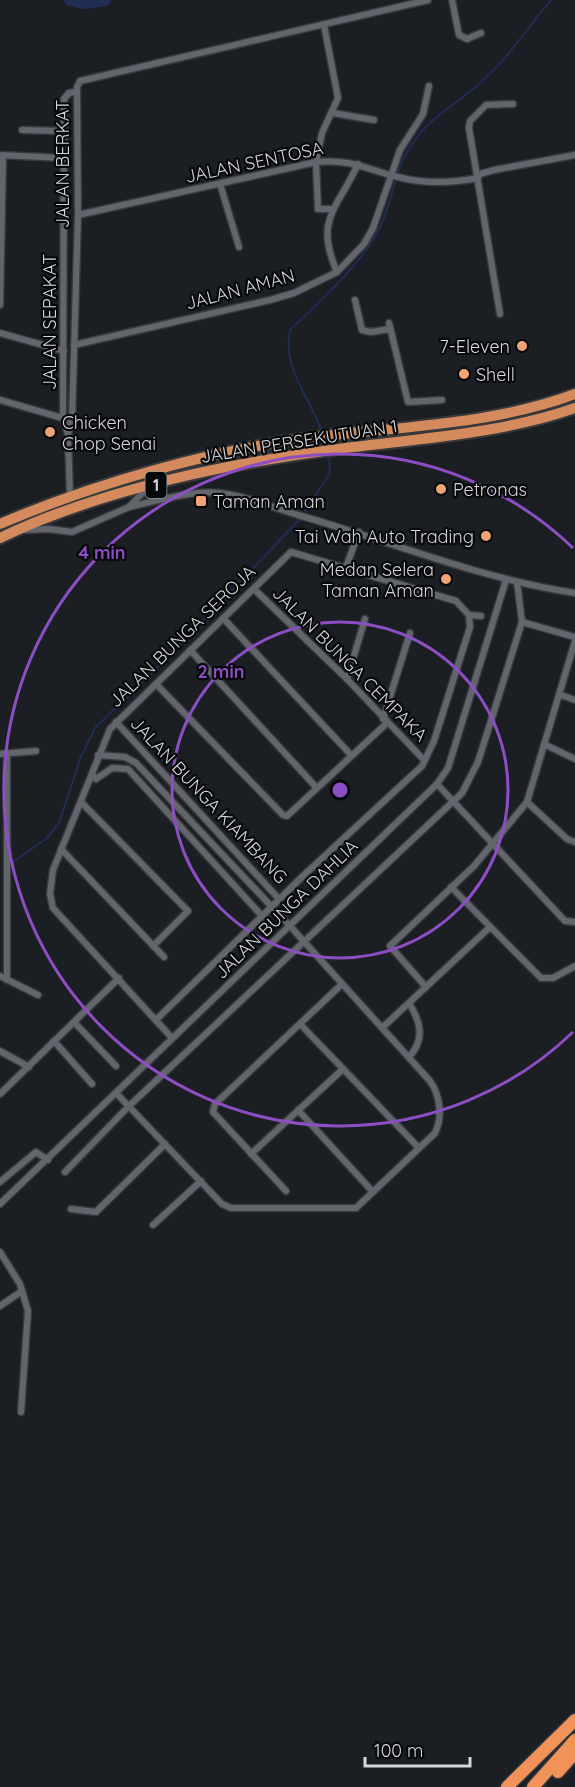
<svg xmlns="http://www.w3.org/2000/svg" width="575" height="1787" font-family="Quicksand,sans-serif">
	<rect width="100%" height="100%" fill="#1b1e23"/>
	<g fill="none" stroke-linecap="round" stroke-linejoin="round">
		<!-- stream -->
		<g stroke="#202d54" stroke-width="2">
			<path d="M322,432c-12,-35 -40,-63 -32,-102 28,-26 74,-69 90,-103 15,-31 13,-57 35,-87 18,-25 43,-37 65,-57 27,-23 48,-56 71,-83"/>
			<path d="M10,864l36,-25 13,-16 21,-64 15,-31 85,-83 120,-126 30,-46 -1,-19"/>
		</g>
		<!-- river -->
		<path stroke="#202d54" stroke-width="12" d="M70,0l16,3 19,-3"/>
		<defs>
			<g id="minor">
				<path d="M452,0l7,35 8,4 14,-6"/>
				<path d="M324,25l14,73 -16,35 -6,29 2,47h14"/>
				<path d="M333,113l41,7"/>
				<path d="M22,130l42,1"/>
				<path d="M0,155l63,3"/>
				<path d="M220,184l19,63"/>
				<path d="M78,215l238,-53c37,-3 49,7 82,15 26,7 54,6 80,1l2,-4 14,-4 81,-15"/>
				<path d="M337,272c-23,-53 0,-62 21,-108"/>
				<path d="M355,300l7,30 9,2 19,-3"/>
				<path d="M0,305l3,-148"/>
				<path d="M500,314l-31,-186 1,-7 16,-16 27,-1"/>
				<path d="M389,323l19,79 34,-2"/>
				<path d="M0,333l64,18"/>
				<path d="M74,345l196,-45 24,-7 43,-21 27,-28 9,-16 27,-78 23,-36 6,-28"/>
				<path d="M0,400l66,19"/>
				<path d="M68,434l-5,-16 1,-319 5,-6 8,-1"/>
				<path d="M70,497l-2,-63 4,-14 6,-205 -1,-128 3,-6 348,-81"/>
				<path d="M129,507c28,-6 61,-17 90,-14 27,3 53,14 79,22 92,26 182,64 277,78"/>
				<path d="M25,530l24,-1 23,3 57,-25 19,-20"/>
				<path d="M346,567l13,-35"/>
				<path d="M254,589l93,90 77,81"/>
				<path d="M469,615l12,1"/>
				<path d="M223,618l128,137"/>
				<path d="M522,622l53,15"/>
				<path d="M190,650l126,137"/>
				<path d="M347,679l18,-60"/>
				<path d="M156,684l127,131 4,1 100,-93"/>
				<path d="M561,695l14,5"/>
				<path d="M383,719l27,-86"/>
				<path d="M116,722l163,177"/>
				<path d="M544,744l31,15"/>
				<path d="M0,754l36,-3"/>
				<path d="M98,755l27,2 11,6 154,163 140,155c10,14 13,36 5,52l-79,75h-125l-9,-4 -105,-110"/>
				<path d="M92,774l4,5 16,-11 16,1 134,147"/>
				<path d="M437,784l128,137 10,1"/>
				<path d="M81,802l107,109 -35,35"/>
				<path d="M527,802l40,37 8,3"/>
				<path d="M61,849l103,108"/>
				<path d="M451,887l90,91h12l22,-12"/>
				<path d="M0,976l38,19"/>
				<path d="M7,980v-227"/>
				<path d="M426,987l-36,-41 84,-80 53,-64 48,-161"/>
				<path d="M409,1003c12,19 16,37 0,54"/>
				<path d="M157,1019l147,-144 118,-109 12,-25 36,-114 -1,-12 -13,-14 -165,-49 -181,177 -57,141 -3,24 3,14 119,130"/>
				<path d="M74,1022l42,44"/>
				<path d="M301,1025l118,123"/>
				<path d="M382,1028l108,-101"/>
				<path d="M54,1041l38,43"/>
				<path d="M0,1051l29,16"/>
				<path d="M0,1094l119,-116"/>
				<path d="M298,1110l75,82"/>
				<path d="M251,1154l92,-85"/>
				<path d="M65,1172l63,-65 334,-314 16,-31 44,-140 -5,-40"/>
				<path d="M0,1182l36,-30 12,8"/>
				<path d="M286,1191l-73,-79 2,-8 127,-120"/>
				<path d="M0,1204l437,-420 11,-16 58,-188"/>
				<path d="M71,1209l25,3 69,-68"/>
				<path d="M153,1225l48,-44"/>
				<path d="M0,1252l20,32 8,27 -7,101"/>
				<path d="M0,1306l22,-15"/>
			</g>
			<g id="trunk">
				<path d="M0,524c96,-41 212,-74 315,-87 82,-10 182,-13 260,-43"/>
				<path d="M0,538c99,-48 229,-75 338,-89 77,-10 163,-15 237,-41"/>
			</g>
			<g id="motorway">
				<path d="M558,1772l17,-19"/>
				<path d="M507,1787l68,-67"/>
				<path d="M533,1787l42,-47"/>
			</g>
		</defs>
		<!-- minor casing -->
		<use href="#minor" stroke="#37393d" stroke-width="9"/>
		<!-- trunk casing -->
		<use href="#trunk" stroke="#37393d" stroke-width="14"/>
		<!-- motorway casing -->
		<use href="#motorway" stroke="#37393d" stroke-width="15"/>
		<!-- minor -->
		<use href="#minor" stroke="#62656b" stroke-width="6"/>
		<!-- trunk -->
		<use href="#trunk" stroke="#d48a5c" stroke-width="10"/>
		<!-- motorway -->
		<use href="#motorway" stroke="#f19359" stroke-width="12"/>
	</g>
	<!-- distance rings -->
	<g fill="none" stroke="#8d4ec4" stroke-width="3">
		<circle cx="340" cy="790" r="168"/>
		<path d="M573 1032A336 336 0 1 1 573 548"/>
	</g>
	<!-- markers -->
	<g fill="#efa377" stroke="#07080a" stroke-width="2">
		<circle cx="522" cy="346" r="6"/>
		<circle cx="464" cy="374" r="6"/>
		<circle cx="50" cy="432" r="6"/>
		<circle cx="441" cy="489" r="6"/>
		<rect x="195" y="495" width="12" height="12" rx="3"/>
		<circle cx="486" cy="536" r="6"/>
		<circle cx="446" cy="579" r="6"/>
	</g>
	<g text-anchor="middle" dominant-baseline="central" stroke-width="4.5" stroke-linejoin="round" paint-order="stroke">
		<!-- shield labels -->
		<rect fill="#07080a" stroke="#96989c" stroke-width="1.5" x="145.5" y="472" width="21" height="26" rx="4.5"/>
		<g font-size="16" font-weight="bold" fill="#d4d6da">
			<text x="156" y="485">1</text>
		</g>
		<!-- street labels -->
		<g font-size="18" fill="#d4d6da" stroke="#07080a">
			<text transform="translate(254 162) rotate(-12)">JALAN SENTOSA</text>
			<text transform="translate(62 164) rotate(-90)">JALAN BERKAT</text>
			<text transform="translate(240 289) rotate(-15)">JALAN AMAN</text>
			<text transform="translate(49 322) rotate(-90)">JALAN SEPAKAT</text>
			<text transform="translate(299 441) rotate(-9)">JALAN PERSEKUTUAN 1</text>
			<text transform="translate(182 636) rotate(-44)">JALAN BUNGA SEROJA</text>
			<text transform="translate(350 664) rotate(45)">JALAN BUNGA CEMPAKA</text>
			<text transform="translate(209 800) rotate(47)">JALAN BUNGA KIAMBANG</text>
			<text transform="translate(286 909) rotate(-44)">JALAN BUNGA DAHLIA</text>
		</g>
		<!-- poi labels -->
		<g font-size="18" fill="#d4d6da" stroke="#07080a" text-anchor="start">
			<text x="510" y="346" text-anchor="end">7-Eleven</text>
			<text x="476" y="374">Shell</text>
			<text x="62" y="422">Chicken<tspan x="62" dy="21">Chop Senai</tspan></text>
			<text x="453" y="489">Petronas</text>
			<text x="213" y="501">Taman Aman</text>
			<text x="474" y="536" text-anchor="end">Tai Wah Auto Trading</text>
			<text x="434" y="569" text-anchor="end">Medan Selera<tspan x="434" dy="21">Taman Aman</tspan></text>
		</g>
	</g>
	<circle cx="340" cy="790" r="9" fill="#8d4ec4" stroke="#07080a" stroke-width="3"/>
	<g font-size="18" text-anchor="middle" font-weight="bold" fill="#8d4ec4" stroke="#07080a" stroke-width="4.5" stroke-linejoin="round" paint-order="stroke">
		<text x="102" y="559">4 min</text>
		<text x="221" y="678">2 min</text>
	</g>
	<!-- scale -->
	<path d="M365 1757v9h105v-9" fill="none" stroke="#d4d6da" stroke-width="3"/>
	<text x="374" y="1757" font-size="18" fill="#d4d6da" stroke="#07080a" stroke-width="4.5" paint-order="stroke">100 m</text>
</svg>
